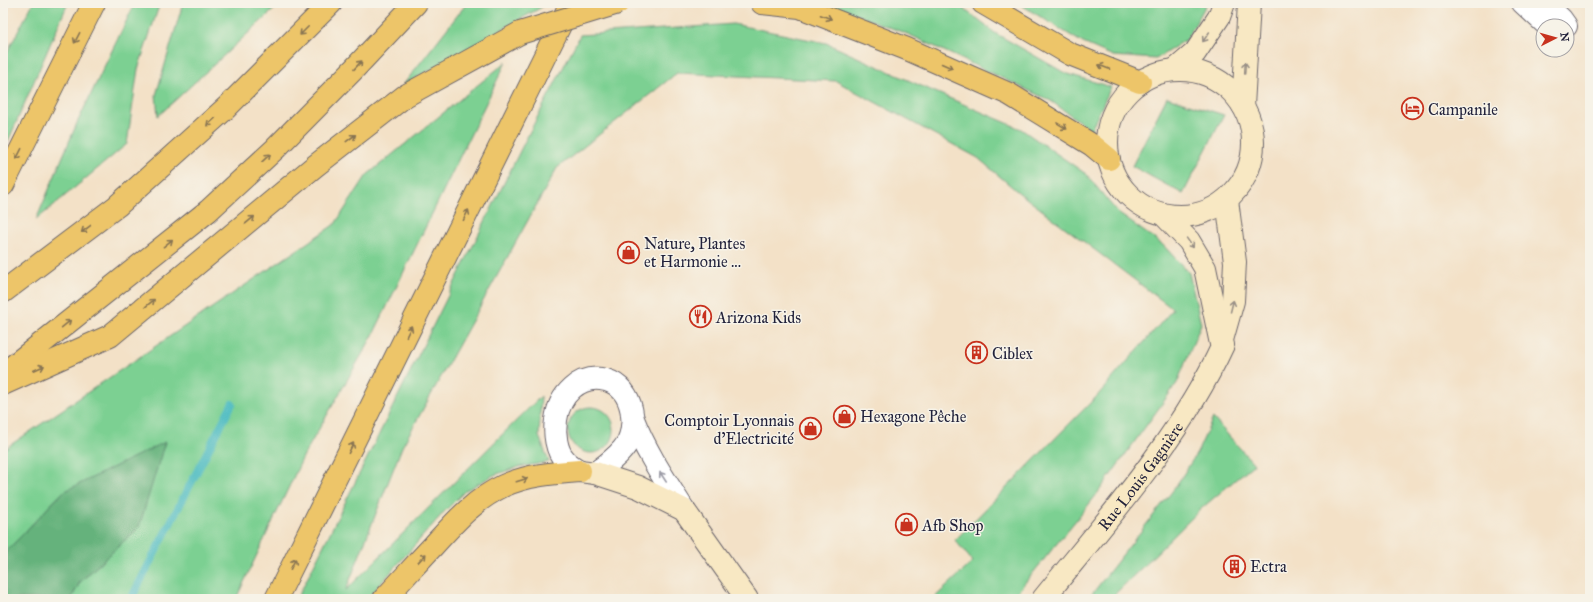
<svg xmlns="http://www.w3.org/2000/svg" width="1593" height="602" font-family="'IM FELL Great Primer',serif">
	<rect width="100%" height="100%" fill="#f7f3e8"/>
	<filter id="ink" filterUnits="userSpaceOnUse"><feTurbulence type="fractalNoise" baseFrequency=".025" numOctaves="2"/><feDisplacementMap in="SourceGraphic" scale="8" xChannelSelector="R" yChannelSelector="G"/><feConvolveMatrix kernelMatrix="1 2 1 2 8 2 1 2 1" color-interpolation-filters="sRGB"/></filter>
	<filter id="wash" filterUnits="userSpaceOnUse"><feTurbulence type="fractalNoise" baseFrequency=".012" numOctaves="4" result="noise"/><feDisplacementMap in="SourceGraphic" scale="16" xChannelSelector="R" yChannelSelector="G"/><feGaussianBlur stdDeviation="0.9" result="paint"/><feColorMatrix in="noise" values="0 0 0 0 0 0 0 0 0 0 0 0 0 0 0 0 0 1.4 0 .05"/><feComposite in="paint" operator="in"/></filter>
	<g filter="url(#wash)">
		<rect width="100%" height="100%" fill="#f3e1c7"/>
		<!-- green -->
		<g fill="#7cd092" stroke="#4f7966">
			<path d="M33,3h35l-65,150v-93z"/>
			<path d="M135,3h25l-22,66 -11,75 -91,76 41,-97z"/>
			<path d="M183,3h98l-123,113 -2,-21z"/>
			<path d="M467,3h77l-2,4 -139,78z"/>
			<path d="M811,3h145l39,30 70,40 46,14 -20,43 -40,-29 -141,-66 -61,-23z"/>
			<path d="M1018,3h189l-20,36 -31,20 -43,-3 -30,-13z"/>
			<path d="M733,24l93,19 93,42 102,44 65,45 32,39 45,32 26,28 12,51 -24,59 -83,115 -79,97 -5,4h-77l40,-37 -18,-22 143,-145 75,-86 -155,-117 -40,-34 -142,-77 -159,-8 -120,95 -155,279 -56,143 195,-194 -2,40 10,26 -30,5 -25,8 -29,16 -21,21 -77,87h-70l228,-458 55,-106z"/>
			<path d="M506,62l-134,275 -68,118 -68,144h-165l9,-17 59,-55 -76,-35 -60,63v-105l332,-226 32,-49z"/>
			<path d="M1167,97l57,18 -41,79 -51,-28z"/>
			<circle cx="591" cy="430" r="23"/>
			<path d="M1213,418l41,46 -52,44 -92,91h-22l86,-110 23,-36z"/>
		</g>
		<!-- forest -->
		<path fill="#65b27c" stroke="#446a5c" d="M165,442l-26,85 -59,55 -9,17h-68v-44l60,-63z"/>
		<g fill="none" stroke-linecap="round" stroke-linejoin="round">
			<!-- stream -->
			<path stroke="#4cbbc1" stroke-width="8" d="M131,599l101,-195"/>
		</g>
	</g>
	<g filter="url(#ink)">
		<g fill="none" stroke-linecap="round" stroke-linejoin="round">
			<defs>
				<g id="street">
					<path d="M1523,3l25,23"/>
					<path d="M1544,3l17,16 5,7"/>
					<path d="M633,419c13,33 32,61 51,91"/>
					<path d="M580,471c-5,-3 -11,-6 -15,-11 -9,-9 -11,-27 -9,-40 3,-24 23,-47 50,-40 28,8 34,49 17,69 -8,10 -18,17 -28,24"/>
				</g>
				<g id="secondary">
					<path d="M1175,70l20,-17 24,-36 5,-14"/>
					<circle cx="1180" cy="143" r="73"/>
					<path d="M1243,106l6,-103"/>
					<path d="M1222,340l11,-39 2,-39 -8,-62"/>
					<path d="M580,471l15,2 43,14 46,23 63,89"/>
					<path id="s1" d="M1043,599c64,-79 137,-161 180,-254l-2,-1 -16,-76 -16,-27 -26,-27"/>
				</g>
				<g id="highway">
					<path d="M762,3l38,4 107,42 102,45 83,51 17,14"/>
					<path d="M983,3l87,51 70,28"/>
					<path d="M3,185l91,-182"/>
					<path d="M3,292l114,-86 109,-98 105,-105"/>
					<path d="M3,374l205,-163 67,-62 78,-79 63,-67"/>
					<path d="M3,384l107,-48 205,-170 90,-70 115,-63"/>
					<path d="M276,599l295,-596"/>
					<path d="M384,599c17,-18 33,-36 50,-54 21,-23 40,-45 69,-59 24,-11 50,-13 77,-15"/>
				</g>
			</defs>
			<!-- street casing -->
			<use href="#street" stroke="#6b656c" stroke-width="24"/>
			<!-- secondary casing -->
			<use href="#secondary" stroke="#6b656c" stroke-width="24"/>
			<!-- highway casing -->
			<use href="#highway" stroke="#6b656c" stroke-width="24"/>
			<!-- street -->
			<use href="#street" stroke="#fff" stroke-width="22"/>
			<!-- secondary -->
			<use href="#secondary" stroke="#f8e8c3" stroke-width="22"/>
			<!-- highway -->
			<use href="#highway" stroke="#edc569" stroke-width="22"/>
			<defs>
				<path id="highway-bridge" d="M520,33l98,-30"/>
			</defs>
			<!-- highway-bridge casing -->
			<use href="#highway-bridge" stroke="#6b656c" stroke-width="24" stroke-linecap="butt"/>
			<!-- highway-bridge -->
			<use href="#highway-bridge" stroke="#edc569" stroke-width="22"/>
		</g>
		<!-- one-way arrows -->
		<defs><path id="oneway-shaft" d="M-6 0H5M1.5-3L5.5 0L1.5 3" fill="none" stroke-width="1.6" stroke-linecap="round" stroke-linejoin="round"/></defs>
		<g stroke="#887452">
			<use href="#oneway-shaft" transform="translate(826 17) rotate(21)"/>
			<use href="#oneway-shaft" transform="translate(304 31) rotate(135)"/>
			<use href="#oneway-shaft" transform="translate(77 38) rotate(117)"/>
			<use href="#oneway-shaft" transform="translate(358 65) rotate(-47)"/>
			<use href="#oneway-shaft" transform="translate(947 66) rotate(24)"/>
			<use href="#oneway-shaft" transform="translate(1104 67) rotate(-159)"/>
			<use href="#oneway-shaft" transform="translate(211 122) rotate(138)"/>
			<use href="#oneway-shaft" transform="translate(1062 126) rotate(32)"/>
			<use href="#oneway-shaft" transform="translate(351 138) rotate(-37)"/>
			<use href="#oneway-shaft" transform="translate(19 154) rotate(117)"/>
			<use href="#oneway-shaft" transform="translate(266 158) rotate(-43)"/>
			<use href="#oneway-shaft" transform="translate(466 215) rotate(-64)"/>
			<use href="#oneway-shaft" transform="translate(250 220) rotate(-40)"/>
			<use href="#oneway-shaft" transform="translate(86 229) rotate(143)"/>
			<use href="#oneway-shaft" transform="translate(168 243) rotate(-39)"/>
			<use href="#oneway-shaft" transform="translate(150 303) rotate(-40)"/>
			<use href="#oneway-shaft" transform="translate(66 324) rotate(-39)"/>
			<use href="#oneway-shaft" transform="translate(409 331) rotate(-64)"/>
			<use href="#oneway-shaft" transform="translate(39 368) rotate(-24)"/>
			<use href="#oneway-shaft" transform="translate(351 448) rotate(-64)"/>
			<use href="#oneway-shaft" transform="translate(522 480) rotate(-17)"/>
			<use href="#oneway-shaft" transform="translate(422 558) rotate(-47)"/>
			<use href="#oneway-shaft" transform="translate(293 564) rotate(-64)"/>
		</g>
		<g stroke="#988f86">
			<use href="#oneway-shaft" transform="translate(1206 37) rotate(124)"/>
			<use href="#oneway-shaft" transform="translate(1245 68) rotate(-87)"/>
			<use href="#oneway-shaft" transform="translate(1190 243) rotate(55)"/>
			<use href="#oneway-shaft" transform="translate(1232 306) rotate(-76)"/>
		</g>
		<use stroke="#9c9ca7" href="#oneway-shaft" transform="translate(663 477) rotate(-123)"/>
	</g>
	<!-- icons -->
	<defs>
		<symbol id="hotel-ring" viewBox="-11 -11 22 22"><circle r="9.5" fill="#f7f3e8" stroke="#c8321e" stroke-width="1.5"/><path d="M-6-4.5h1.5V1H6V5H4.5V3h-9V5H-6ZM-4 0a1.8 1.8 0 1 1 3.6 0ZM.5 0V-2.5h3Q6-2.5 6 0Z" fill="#c8321e"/></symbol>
		<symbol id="shop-ring" viewBox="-11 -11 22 22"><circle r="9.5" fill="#f7f3e8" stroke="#c8321e" stroke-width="1.5"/><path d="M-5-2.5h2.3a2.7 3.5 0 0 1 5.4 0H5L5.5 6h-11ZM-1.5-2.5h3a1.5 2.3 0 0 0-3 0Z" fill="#c8321e"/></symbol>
		<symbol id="restaurant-ring" viewBox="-11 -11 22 22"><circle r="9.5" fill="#f7f3e8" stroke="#c8321e" stroke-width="1.5"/><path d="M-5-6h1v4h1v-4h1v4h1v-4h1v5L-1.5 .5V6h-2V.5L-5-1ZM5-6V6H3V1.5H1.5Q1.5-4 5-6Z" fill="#c8321e"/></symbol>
		<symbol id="building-ring" viewBox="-11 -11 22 22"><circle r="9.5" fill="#f7f3e8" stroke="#c8321e" stroke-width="1.5"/><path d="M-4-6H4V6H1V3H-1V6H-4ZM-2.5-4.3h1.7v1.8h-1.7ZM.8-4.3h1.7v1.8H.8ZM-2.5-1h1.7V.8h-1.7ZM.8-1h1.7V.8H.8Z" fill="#c8321e"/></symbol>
	</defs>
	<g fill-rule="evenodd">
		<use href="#hotel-ring" x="1400" y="96" width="25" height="25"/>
		<use href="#shop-ring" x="616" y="240" width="25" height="25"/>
		<use href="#restaurant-ring" x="688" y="304" width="25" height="25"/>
		<use href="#building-ring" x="964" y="340" width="25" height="25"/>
		<use href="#shop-ring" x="832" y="404" width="25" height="25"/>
		<use href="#shop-ring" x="798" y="416" width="25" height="25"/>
		<use href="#shop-ring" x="894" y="512" width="25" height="25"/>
		<use href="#building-ring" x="1222" y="554" width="25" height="25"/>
	</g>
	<g text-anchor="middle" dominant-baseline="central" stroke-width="3" stroke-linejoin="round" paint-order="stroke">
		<!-- poi labels -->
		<g font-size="16" fill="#22223b" stroke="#f7f3e8" text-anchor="start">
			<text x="1428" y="109">Campanile</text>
			<text x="644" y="243">Nature, Plantes<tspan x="644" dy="18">et Harmonie ...</tspan></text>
			<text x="716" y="317">Arizona Kids</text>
			<text x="992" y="353">Ciblex</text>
			<text x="860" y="416">Hexagone Pêche</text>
			<text x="794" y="420" text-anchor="end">Comptoir Lyonnais<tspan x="794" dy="18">d'Electricité</tspan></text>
			<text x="922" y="525">Afb Shop</text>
			<text x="1250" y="566">Ectra</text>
		</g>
		<!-- street labels -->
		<g font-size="16" fill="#22223b" stroke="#f7f3e8">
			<text stroke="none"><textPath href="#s1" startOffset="157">Rue Louis Gagnière</textPath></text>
		</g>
	</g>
	<!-- margin -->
	<rect width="1593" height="602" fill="none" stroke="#f7f3e8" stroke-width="16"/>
	<!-- north arrow -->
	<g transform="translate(1555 38) rotate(84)"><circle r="19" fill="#f7f3e8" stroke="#a29fa3"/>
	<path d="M0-3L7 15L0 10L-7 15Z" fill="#c8321e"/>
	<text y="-6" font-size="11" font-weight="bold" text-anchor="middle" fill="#22223b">N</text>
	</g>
</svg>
